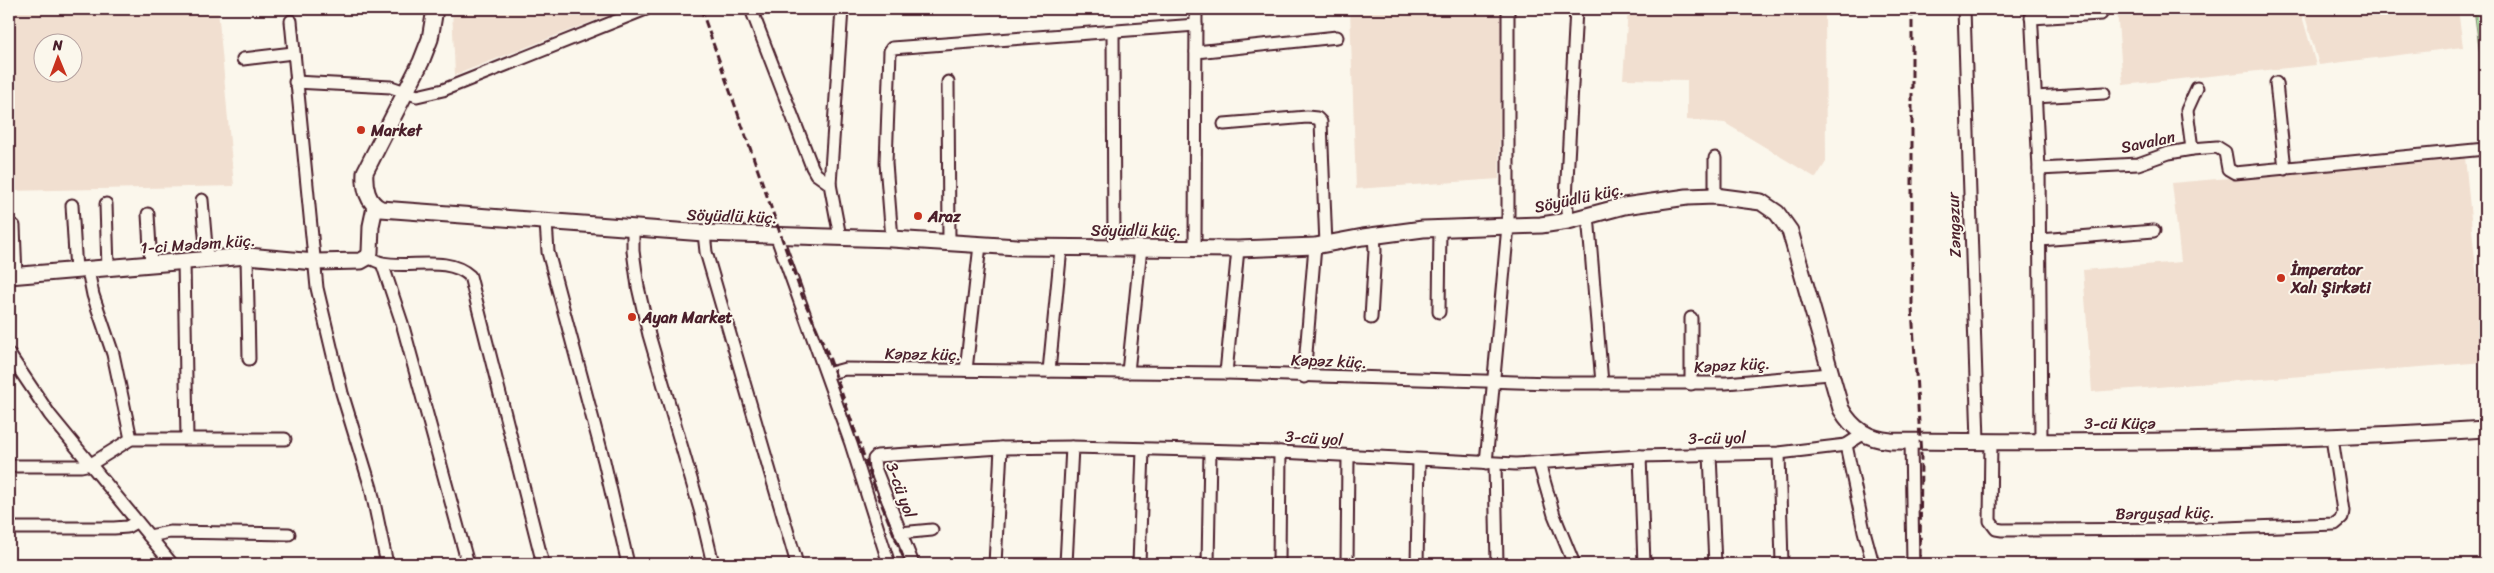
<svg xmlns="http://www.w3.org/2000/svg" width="2494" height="573" font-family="Sriracha,sans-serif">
	<rect width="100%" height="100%" fill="#fbf7ec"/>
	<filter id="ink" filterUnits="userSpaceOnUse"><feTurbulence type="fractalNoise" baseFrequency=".02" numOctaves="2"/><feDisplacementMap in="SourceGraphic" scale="10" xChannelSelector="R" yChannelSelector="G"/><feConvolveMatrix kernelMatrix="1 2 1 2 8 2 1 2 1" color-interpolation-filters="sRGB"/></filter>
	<g filter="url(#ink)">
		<!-- built -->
		<g fill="#f1dfd0" fill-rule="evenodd">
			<path d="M9,9h209l16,177 -225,5zM72,42v30h-30v-30z"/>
			<path d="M452,9h172l-169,66z"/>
			<path d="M1350,9h151l-2,170 -143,10z"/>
			<path d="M1628,9h197l1,153 -10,16 -91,-55 -38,-3v-40l-64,-1z"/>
			<path d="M2117,9h183l16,56 -193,20z"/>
			<path d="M2303,9h155l5,38 -144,18z"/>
			<path d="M2465,157l20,205 -393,30 -9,-122 98,-8 -9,-79z"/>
		</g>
		<!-- green -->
		<path fill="#b3e9ac" stroke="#7e846c" d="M2474,9h8l3,25v42l-2,2z"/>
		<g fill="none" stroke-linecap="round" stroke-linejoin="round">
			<defs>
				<g id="minor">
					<path d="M751,9l61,158 4,7 14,10 10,53"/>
					<path d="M1964,9l14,432"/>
					<path d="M2031,9l8,160"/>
					<path d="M2031,18l70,-4"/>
					<path d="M291,21l26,267 25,105 29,95 16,76"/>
					<path d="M1113,33l1,214"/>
					<path d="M1196,52l141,-15"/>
					<path d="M243,59l50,-6"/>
					<path d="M295,82l96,5 26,9 26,-6 203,-81"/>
					<path d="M948,82l1,161"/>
					<path d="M2276,83l9,86"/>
					<path d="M2035,97l69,-4"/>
					<path d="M1224,124l83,-7 10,1 4,4 5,123"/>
					<path d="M2192,149l-5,-39 10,-22"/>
					<path d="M830,184l12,-175"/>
					<path d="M1715,196v-38"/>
					<path d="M202,200l5,58"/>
					<path d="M106,204l2,65"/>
					<path d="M72,205l4,66"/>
					<path d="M148,214l3,51"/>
					<path d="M1588,215l14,168"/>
					<path d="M1568,221l-2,-22 10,-190"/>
					<path d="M546,222l2,30 56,209 24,103"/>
					<path d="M14,226l2,50"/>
					<path d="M633,229v22l5,36 11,48 52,178 12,51"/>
					<path d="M704,233l2,19 91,312"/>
					<path d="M776,235l75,209 38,120"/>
					<path d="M892,239l-6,-76 4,-112 2,-3 304,-23"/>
					<path d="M2040,240l114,-9"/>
					<path d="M1195,248l1,-239"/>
					<path d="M247,256l2,103"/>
					<path d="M368,257c4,2 10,5 14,6 28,6 65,-8 88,13l73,288"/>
					<path d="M184,261l3,177"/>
					<path d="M382,263l20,60 66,241"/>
					<path d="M88,270l5,25 20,59 18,85"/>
					<path d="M1439,312l1,-84"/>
					<path d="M1371,318l4,-67 -1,-16"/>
					<path d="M1691,318v66"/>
					<path d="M9,354l41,61 122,149"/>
					<path d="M966,370l14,-125"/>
					<path d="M1049,371l12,-123"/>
					<path d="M1128,372l13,-125"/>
					<path d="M1226,373l12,-124"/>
					<path d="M827,374l18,-5 381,4 326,10h174l104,-9"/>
					<path d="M1304,377l11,-131"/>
					<path d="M2041,440l-2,-271 99,-5 31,-11 23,-4 25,-2 8,5 3,17 7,4 250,-24"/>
					<path d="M1911,441l2,123"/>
					<path d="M1991,441l-1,80 6,8 6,1 195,-1 138,-5 7,-6 1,-7 -11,-73"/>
					<path d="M1846,445l18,86 9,33"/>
					<path d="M1779,453l3,111"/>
					<path d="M1710,455l5,109"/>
					<path d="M1640,456l4,108"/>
					<path d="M1486,463l22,-237v-217"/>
					<path d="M1539,463l15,52 20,49"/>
					<path d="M1495,464l2,100"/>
					<path d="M9,466h72l10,-2 40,-25h154"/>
					<path d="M9,528h105l13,-1 9,-5"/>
					<path d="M900,533l32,-3"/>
					<path d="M149,536l21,-4 119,2"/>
					<path d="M913,564l-38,-96 -1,-9 3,-3 124,-8 71,-1 208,5 236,12 124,-8 139,-3 67,-8 17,-11"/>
					<path d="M995,564l6,-116"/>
					<path d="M1066,564l6,-117"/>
					<path d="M1139,564l4,-114"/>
					<path d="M1208,564l2,-113"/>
					<path d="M1279,564l1,-112"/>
					<path d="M1347,564l1,-107"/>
					<path d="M1417,564l2,-104"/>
				</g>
				<g id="tertiary">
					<path d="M435,9l-5,30 -9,23 -56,110c-1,14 2,31 16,37l323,24 188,6 125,8 221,2 77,-3 48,-9 60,-8 118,-4 27,-4 56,-15 63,-9 28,-1 46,6 16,11 13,18 51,178c12,21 27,30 50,32 198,2 397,1 594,-12"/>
					<path d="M9,276l238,-20 68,6 46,-1 7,-4 2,-5 1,-26 4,-19"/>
				</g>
			</defs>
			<!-- minor casing -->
			<use href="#minor" stroke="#4a1f2b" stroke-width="15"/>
			<!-- tertiary casing -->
			<use href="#tertiary" stroke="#4a1f2b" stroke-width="19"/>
			<!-- minor -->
			<use href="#minor" stroke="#fbf7ec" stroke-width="11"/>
			<!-- tertiary -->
			<use href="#tertiary" stroke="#fbf7ec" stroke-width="15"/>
			<!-- rail -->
			<g stroke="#4a1f2b" stroke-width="3" stroke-dasharray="8 4" stroke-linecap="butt">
				<path d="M701,9l102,289 25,56 47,134 31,76"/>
				<path d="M1912,9v299l9,148 -1,108"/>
			</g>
		</g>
	</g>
	<!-- markers -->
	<g fill="#c8321e" stroke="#fbf7ec" stroke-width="2">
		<circle cx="361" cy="130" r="5"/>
		<circle cx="918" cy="216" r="5"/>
		<circle cx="2281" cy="278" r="5"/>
		<circle cx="632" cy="317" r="5"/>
	</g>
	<g text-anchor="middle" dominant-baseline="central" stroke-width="4" stroke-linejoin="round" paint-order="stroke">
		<!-- poi labels -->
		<g font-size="16" font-weight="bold" fill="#4a1f2b" stroke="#fbf7ec" text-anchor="start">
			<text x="371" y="130">Market</text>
			<text x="928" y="216">Araz</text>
			<text x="2291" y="269">İmperator<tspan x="2291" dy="18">Xalı Şirkəti</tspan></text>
			<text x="642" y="317">Ayan Market</text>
		</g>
		<!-- street labels -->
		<g font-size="16" fill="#4a1f2b" stroke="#fbf7ec">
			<text transform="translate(2148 142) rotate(-12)">Savalan</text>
			<text transform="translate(1579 198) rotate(-12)">Söyüdlü küç.</text>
			<text transform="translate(732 216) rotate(2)">Söyüdlü küç.</text>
			<text transform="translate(1954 225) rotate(-92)">Zəngəzur</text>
			<text x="1136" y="230">Söyüdlü küç.</text>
			<text transform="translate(198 244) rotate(-4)">1-ci Mədəm küç.</text>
			<text transform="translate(923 354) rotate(1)">Kəpəz küç.</text>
			<text transform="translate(1329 361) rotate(2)">Kəpəz küç.</text>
			<text transform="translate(1732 365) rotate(-3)">Kəpəz küç.</text>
			<text x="2120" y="423">3-cü Küçə</text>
			<text transform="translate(1314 438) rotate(4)">3-cü yol</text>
			<text transform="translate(1717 438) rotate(-1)">3-cü yol</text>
			<text transform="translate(901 490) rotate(70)">3-cü yol</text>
			<text transform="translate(2165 513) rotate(-1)">Bərguşad küç.</text>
		</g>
	</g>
	<!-- margin -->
	<rect width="2494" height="573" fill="none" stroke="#fbf7ec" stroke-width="30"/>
	<rect x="15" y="15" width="2464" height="543" fill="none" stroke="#4a1f2b" stroke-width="2" filter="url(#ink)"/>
	<!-- north arrow -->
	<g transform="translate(58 58) rotate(359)"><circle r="24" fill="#fbf7ec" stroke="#b4a19f"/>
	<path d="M0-4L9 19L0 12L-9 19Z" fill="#c8321e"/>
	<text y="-8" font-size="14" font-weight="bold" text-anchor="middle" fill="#4a1f2b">N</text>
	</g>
</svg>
